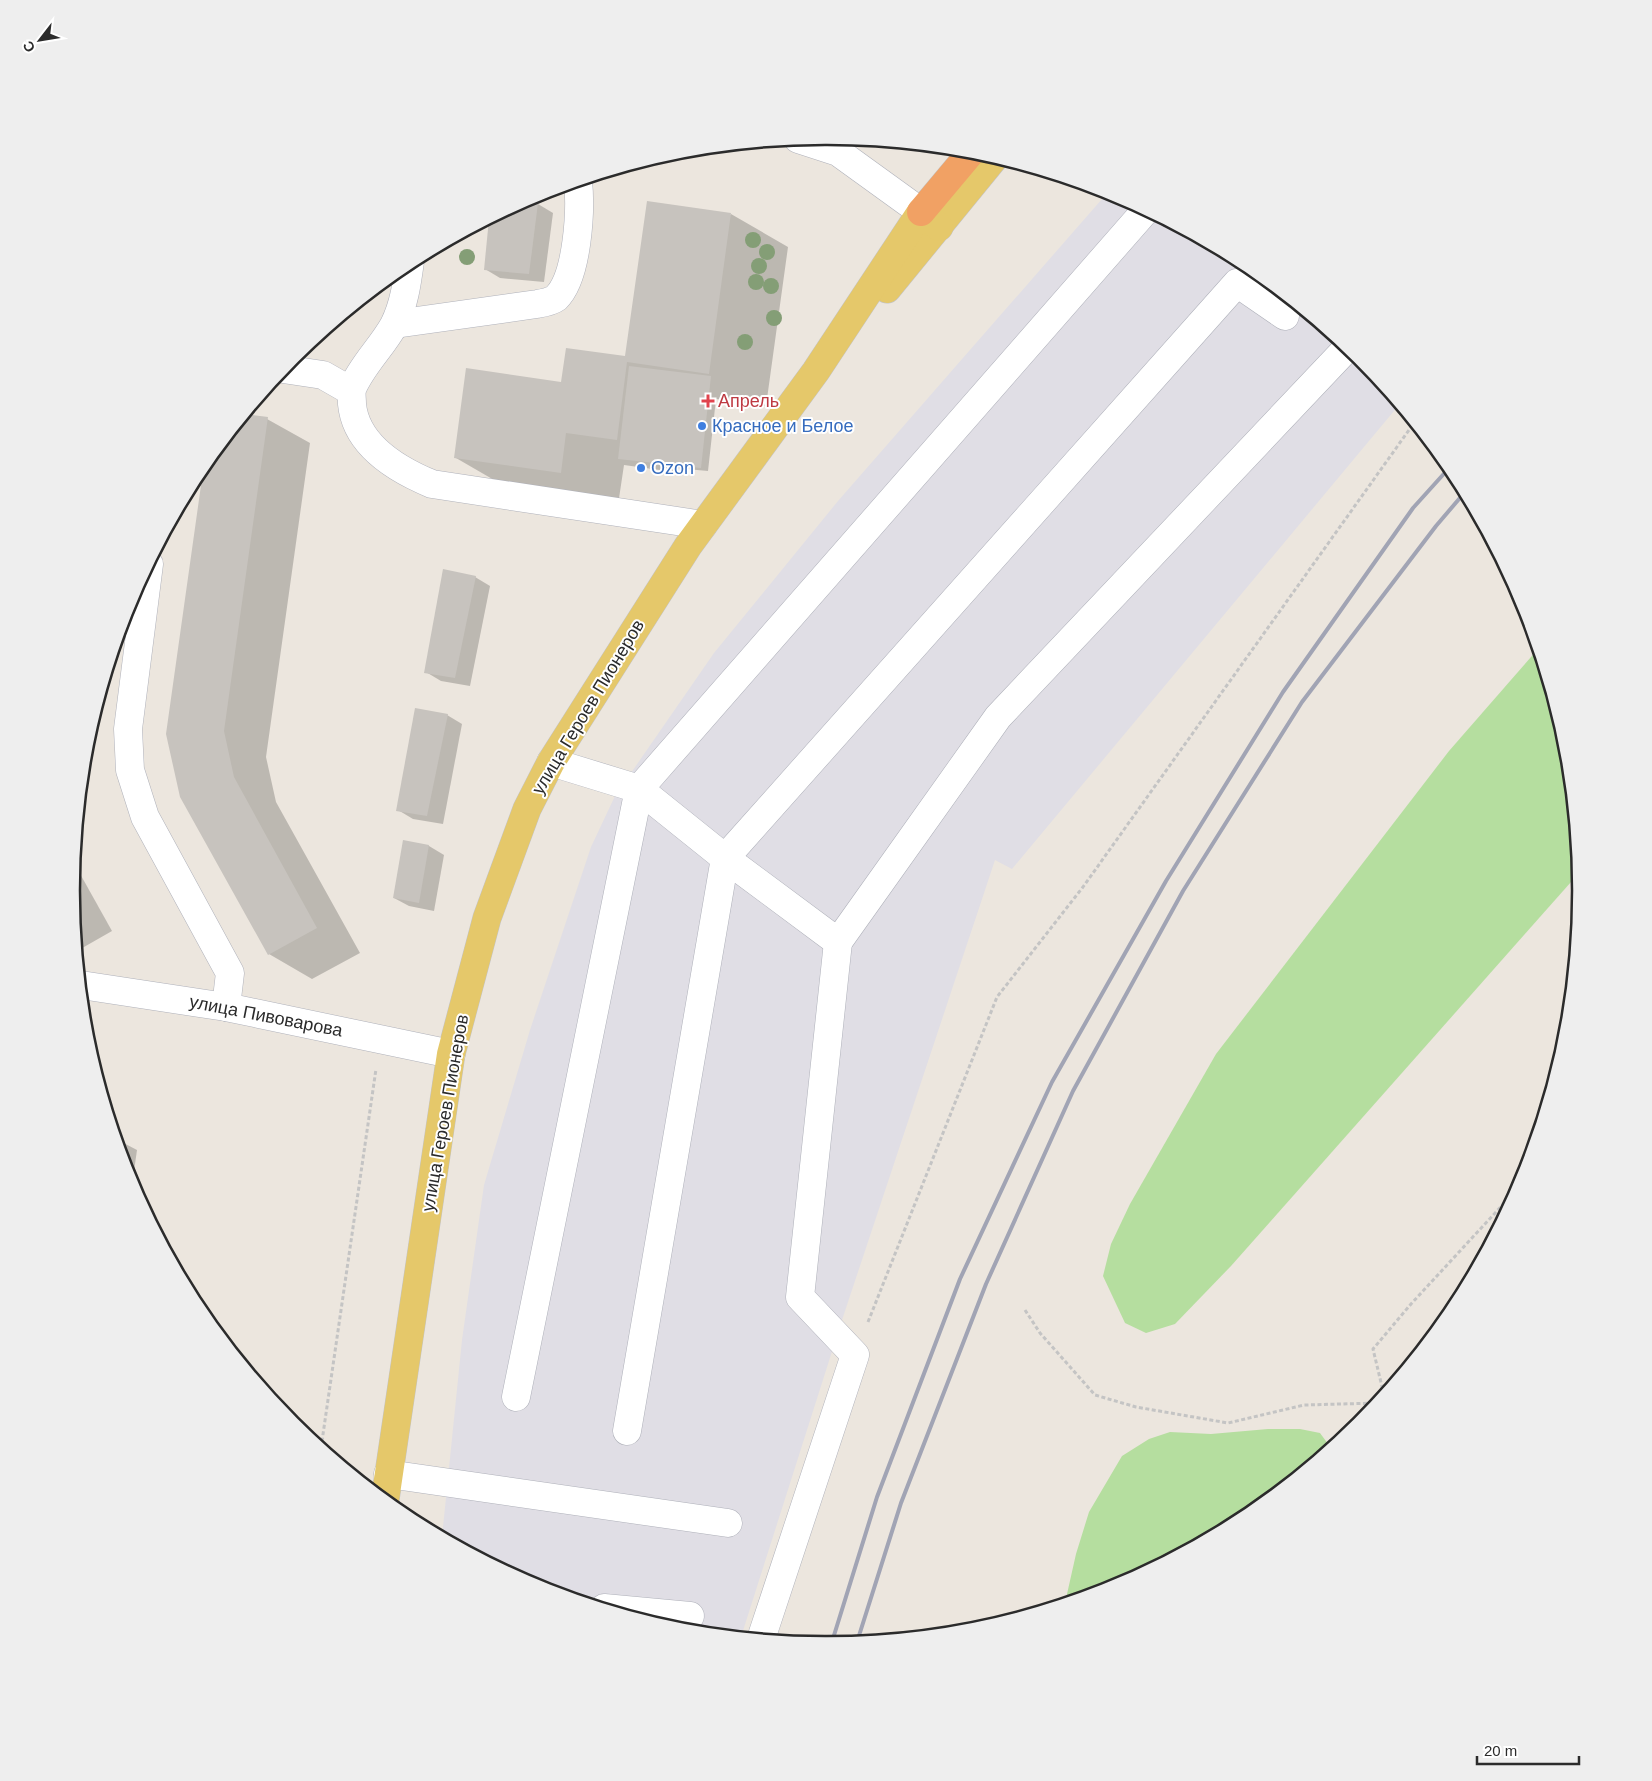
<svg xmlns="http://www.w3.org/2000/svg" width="1652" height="1781" font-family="Arial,sans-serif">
	<rect width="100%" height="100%" fill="#ece6de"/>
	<!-- industrial -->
	<path fill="#e0dee5" d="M1109,191l137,72 114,94 39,48 -387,464 -17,-9 -152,457 -102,320 -63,-6 -141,-43 -95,-51 20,-197 22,-155 46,-155 61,-183 24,-51 99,-143 124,-152z"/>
	<!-- green -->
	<g fill="#b5de9f">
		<path d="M1538,649l28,95 13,129 -348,393 -56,58 -29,9 -21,-10 -22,-47 8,-32 19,-40 86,-150 233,-303z"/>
		<path d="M1268,1429h32l20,4 11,15 -86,70 -130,70 -50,15 11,-49 13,-42 33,-56 27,-17 21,-7 41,2z"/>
	</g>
	<!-- shadow -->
	<g fill="#0003">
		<path d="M521,202l17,2 15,9 -9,69 -44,-4 -15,-9 5,-51z"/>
		<path d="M731,214l57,33 -22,159 -50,-7 -8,72 -33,-3 -1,4 -50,-7 -6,40 -105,-14 -57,-33 106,-75 64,-25z"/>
		<path d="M267,419l43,24 -44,314 10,45 84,151 -48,26 -43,-25 -87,-158z"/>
		<path d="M475,577l15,9 -20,100 -29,-5 -15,-9z"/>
		<path d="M447,715l15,9 -19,100 -30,-5 -15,-9z"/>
		<path d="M404,841l25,5 15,9 -10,56 -25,-5 -15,-8z"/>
		<path d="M74,863l38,68 -35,20 -6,-61z"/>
		<path d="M116,1139l21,11 -5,35 -3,-6z"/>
	</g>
	<!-- building -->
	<g fill="#c7c3be">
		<path d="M523,201l15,2 -9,71 -45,-4 5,-51z"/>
		<path d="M647,201l84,12 -22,161 -82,-12 -10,78 -51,-7 -5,40 -107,-15 12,-90 95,14 5,-34 59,8z"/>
		<path d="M629,366l82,10 -10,92 -83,-9z"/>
		<path d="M245,414l23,3 -44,314 10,46 83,151 -49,27 -88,-158 -14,-63 38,-270z"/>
		<path d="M443,569l33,7 -21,102 -31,-5z"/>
		<path d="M415,708l33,6 -21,102 -31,-5z"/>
		<path d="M403,840l26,5 -10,58 -26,-5z"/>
	</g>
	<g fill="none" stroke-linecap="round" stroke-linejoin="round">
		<defs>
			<g id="minor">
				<path d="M798,139l40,13 83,60"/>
				<path d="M410,261c-3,22 -6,44 -16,64 -12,22 -32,40 -42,64 -1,5 0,10 0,15 4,42 46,66 80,80l271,41"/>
				<path d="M395,324l142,-20c6,-1 15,-3 19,-6 22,-21 25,-89 22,-117"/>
				<path d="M283,369l40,6 28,16"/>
				<path d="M149,564l-21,165 2,41 15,47 85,156 -4,34"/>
				<path d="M551,762l88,27 86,69 113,84 160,-225 350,-370"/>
				<path d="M81,985l145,22 225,47"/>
				<path d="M516,1397l123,-608 507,-579"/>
				<path d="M627,1431l98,-573 512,-575 48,33"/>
				<path d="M388,1474l340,49"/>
				<path d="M604,1608l86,8"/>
				<path d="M761,1639l94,-284 -55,-58 38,-355"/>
			</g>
			<g id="major">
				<path d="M887,289l108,-132"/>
				<path d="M385,1500l66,-446 36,-136 40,-109 24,-47 137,-216 128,-175 105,-159 18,15"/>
			</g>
			<path id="highway" d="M921,212l52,-62"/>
		</defs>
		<!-- minor casing -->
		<use href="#minor" stroke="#afb1ba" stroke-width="29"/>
		<!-- major casing -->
		<use href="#major" stroke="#c4c4c4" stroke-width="29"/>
		<!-- highway casing -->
		<use href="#highway" stroke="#c4c4c4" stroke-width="29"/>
		<!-- path -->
		<g stroke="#c4c4c4" stroke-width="3" stroke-dasharray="4 2.5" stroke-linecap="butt">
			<path d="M1025,1310l15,23 55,62 41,12 92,16 76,-18 73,-2"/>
			<path d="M868,1322l129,-325 86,-110 331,-464"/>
			<path d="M1384,1395l-11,-46 38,-45 109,-118"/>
			<path d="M321,1448l55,-379"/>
		</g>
		<!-- minor -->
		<use href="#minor" stroke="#fff" stroke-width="28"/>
		<!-- major -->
		<use href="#major" stroke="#e5c86a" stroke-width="28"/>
		<!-- highway -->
		<use href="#highway" stroke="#f1a164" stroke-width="28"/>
		<!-- rail -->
		<g stroke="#a1a4b4" stroke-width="4">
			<path d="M857,1642l44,-139 85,-219 87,-193 110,-200 119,-189 134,-176 29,-34"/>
			<path d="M831,1645l46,-148 83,-218 92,-197 114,-201 117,-189 130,-184 37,-41"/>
		</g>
	</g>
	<!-- trees -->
	<g fill="#849e76">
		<circle cx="753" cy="240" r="8"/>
		<circle cx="767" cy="252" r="8"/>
		<circle cx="467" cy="257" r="8"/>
		<circle cx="759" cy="266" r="8"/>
		<circle cx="756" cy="282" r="8"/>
		<circle cx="771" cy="286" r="8"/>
		<circle cx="774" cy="318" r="8"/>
		<circle cx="745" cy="342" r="8"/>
	</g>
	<!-- markers -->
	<path fill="#e0444e" stroke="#fff" stroke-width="2" d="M705.5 393.5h5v5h5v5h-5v5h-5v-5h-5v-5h5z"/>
	<g fill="#3f7fe0" stroke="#fff" stroke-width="2">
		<circle cx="702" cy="426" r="5"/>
		<circle cx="641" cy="468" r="5"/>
	</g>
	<g text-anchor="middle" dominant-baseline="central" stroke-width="4" stroke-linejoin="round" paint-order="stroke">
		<!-- health labels -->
		<g font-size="18" fill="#be3a42" stroke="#fff" text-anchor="start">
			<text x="718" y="401">Апрель</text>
		</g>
		<!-- shop labels -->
		<g font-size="18" fill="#366cbe" stroke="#fff" text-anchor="start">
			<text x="712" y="426">Красное и Белое</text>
			<text x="651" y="468">Ozon</text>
		</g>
		<!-- street labels -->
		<g font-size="18" fill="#2b2b2b" stroke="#fff">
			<text transform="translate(588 707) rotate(-59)">улица Героев Пионеров</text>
			<text transform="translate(266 1016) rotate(11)">улица Пивоварова</text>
			<text transform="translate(445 1113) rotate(-80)">улица Героев Пионеров</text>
		</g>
	</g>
	<!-- crop -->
	<path d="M0 0H1652V1781H0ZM825 145H827A745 745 0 0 1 1572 890V891A745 745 0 0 1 827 1636H825A745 745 0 0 1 80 891V890A745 745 0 0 1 825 145Z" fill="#eee" fill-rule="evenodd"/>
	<path fill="none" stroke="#2b2b2b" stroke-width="2.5" d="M825 145H827A745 745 0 0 1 1572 890V891A745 745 0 0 1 827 1636H825A745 745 0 0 1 80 891V890A745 745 0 0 1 825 145Z"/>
	<!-- north arrow -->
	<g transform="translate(40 40) rotate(239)" stroke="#ffffff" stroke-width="4" paint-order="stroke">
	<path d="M0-4L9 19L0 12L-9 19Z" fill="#2b2b2b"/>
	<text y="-8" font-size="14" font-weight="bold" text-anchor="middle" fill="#2b2b2b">С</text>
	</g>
	<!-- scale -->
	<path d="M1477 1756v8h102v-8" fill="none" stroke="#2b2b2b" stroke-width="2.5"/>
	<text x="1484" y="1756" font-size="15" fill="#2b2b2b" stroke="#ffffff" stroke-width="4" paint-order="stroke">20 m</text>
</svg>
